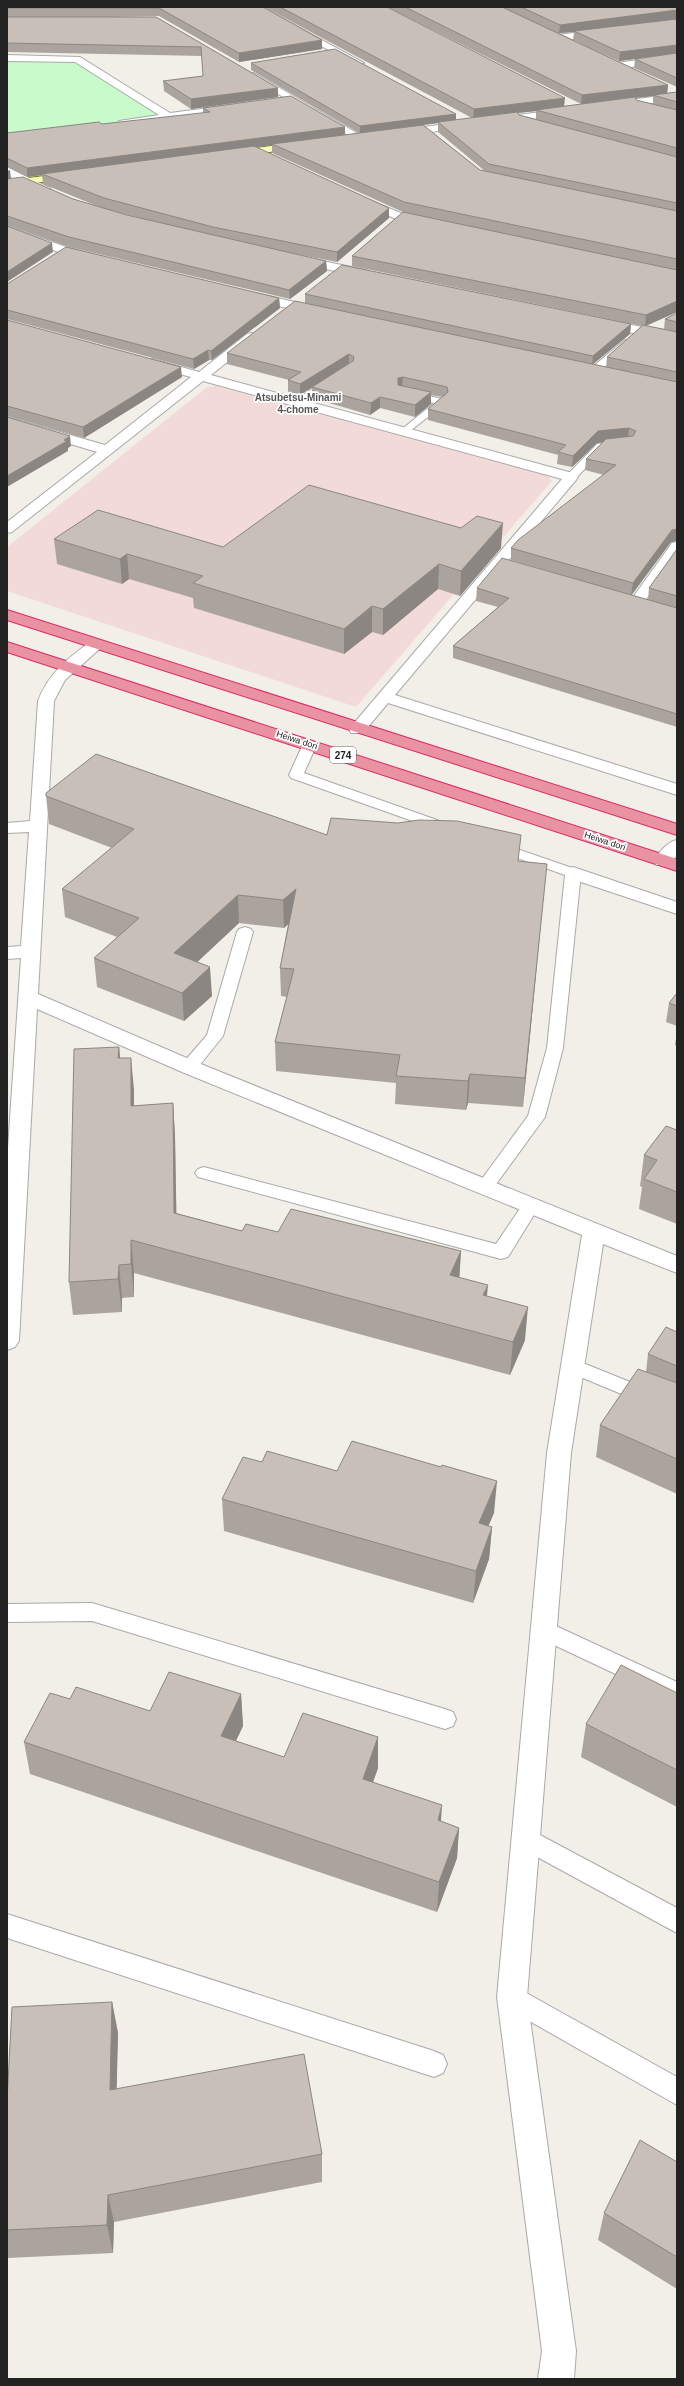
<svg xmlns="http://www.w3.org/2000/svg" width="684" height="2386" font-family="Arial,sans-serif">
	<rect width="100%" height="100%" fill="#f2efe9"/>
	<!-- commercial -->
	<path fill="#f2dad9" d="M217,386l329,88 6,7 -196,226 -349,-116v-44l200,-160z"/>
	<!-- park -->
	<path fill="#c8facc" d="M7,58l70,1 92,58 -162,21z"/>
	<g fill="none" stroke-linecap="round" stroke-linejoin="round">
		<defs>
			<g id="lane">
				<path d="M625,340l4,1v4l-31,28h-8v-4z"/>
				<path d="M333,376l4,1v4l-36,23 -4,1 -5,-3z"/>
				<path d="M408,391l38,9 1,2 -42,33 -6,-3 2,-2 33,-27 -30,-7v-4z"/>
				<path d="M605,443l6,3 -2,2 -5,1 -29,30h-8l-2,-2 2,-2 30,-31z"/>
				<path d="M310,740l7,4 -13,29 147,52 2,3 -7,4 -5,-1 -150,-53 -2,-3 14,-31z"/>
				<path d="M497,842l81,28 3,3 -18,175 -18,69 -54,74 -6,2 -6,-2 -3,-4 52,-71 19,-68 18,-173 -73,-26 -2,-3 2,-3z"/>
				<path d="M245,927l6,2 2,3 -30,104 -28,35h-12l-2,-4 2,-4 24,-28 30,-103 2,-3z"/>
				<path d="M204,1167l292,77 29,-43 6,-2 6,2 3,4 -32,52 -7,2 -303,-82 -3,-4 3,-4z"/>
				<path d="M573,1359l104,42v16l-111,-46 -3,-5 3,-5z"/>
				<path d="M92,1603l353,106 8,3 3,7 -3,7 -8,3 -353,-108 -85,1v-18z"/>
				<path d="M543,1620l134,62v21l-142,-67 -3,-7 3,-7z"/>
				<path d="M525,1827l152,81v25l-160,-87 -4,-8 4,-8z"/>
				<path d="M7,1914l427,137 9,4 4,9 -4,9 -9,4 -427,-139z"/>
				<path d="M512,1985l165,92v28l-174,-99 -4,-9 4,-9z"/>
			</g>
			<g id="street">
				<path d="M250,7h11l103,56 -8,2z"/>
				<path d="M602,30l3,1v4l-49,6 -5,-3 5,-3z"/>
				<path d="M7,55l73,2 90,56 62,-8 5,3 -5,3 -109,15 -4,-1v-4l40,-6 -84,-53 -68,-1z"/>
				<path d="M677,55v6l-61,8 -5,-3 5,-3z"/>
				<path d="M254,73l106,62 205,-26 5,3 -5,3 -207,26 -107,-63v-4z"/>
				<path d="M677,94v6l-64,8 -5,-3 5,-3z"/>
				<path d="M7,167l43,21 1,2 -5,3 -24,-9 -15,-9z"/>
				<path d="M362,197l41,17 29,7 2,2 -6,3 -32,-7 -38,-17 -2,-2z"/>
				<path d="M7,226l62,22 25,7 2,2 -6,4 -29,-8 -54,-20z"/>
				<path d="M298,256l68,14 6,4 -6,4 -72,-16 -2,-2 2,-2z"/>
				<path d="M250,292l72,16 2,3 -6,4 -72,-16 -2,-3z"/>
				<path d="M602,319l75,15v8l-79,-16 -2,-3z"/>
				<path d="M251,333l4,1 2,3 -2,3 -44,35 365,99 2,3 -2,3 -181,215 282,89v11l-289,-92 -25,30h-12l-2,-4 213,-250 -359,-98 -191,151 -5,1v-11l90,-70 -90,-27v-8l98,28 86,-68 -43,-11 -1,-3 1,-3 5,-1 46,13 48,-38z"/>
				<path d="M677,542v15l-36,49h-10l-3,-3 3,-3 41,-57z"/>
				<path d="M96,640l6,2 2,3 -39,35 -11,21 -16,293 158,68 481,194v17l-74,-29 -32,209 -44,544 49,354 -2,28h-36l4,-28 -45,-354 50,-544 35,-218 -400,-163 -145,-63 -18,332 -4,6 -8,3v-187l14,-205 -14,1v-12l14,-1 8,-114 -22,1v-10l23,-2 8,-120c10,-27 30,-43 52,-59z"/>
				<path d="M677,840v16l-9,9h-12l-3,-4c6,-9 14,-19 24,-21z"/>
				<path d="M573,867l104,35v12l-111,-37 -2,-4 2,-4z"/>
			</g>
			<g id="secondary">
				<path d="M301,142l5,3 -1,2 -71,10 -5,-3 5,-3z"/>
				<path d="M73,172l4,1v4l-70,10v-6z"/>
			</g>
			<g id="highway">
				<path d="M7,610l670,214v11l-670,-215z"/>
				<path d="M7,642l670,217v12l-670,-219z"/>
			</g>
		</defs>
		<!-- lane casing -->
		<use href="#lane" stroke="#a9a9a9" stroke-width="2"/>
		<!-- street casing -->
		<use href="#street" stroke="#a9a9a9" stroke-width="2"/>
		<!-- secondary casing -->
		<use href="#secondary" stroke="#707d05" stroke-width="2"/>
		<!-- highway casing -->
		<use href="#highway" stroke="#dc2a67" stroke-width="2"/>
		<!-- lane -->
		<use href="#lane" fill="#fff" fill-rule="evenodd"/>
		<!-- street -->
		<use href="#street" fill="#fff" fill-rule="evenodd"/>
		<!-- secondary -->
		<use href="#secondary" fill="#f7fabf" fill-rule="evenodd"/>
		<!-- highway -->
		<use href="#highway" fill="#e892a2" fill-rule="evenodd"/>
	</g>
	<!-- wall -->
	<g fill="#aba49e" fill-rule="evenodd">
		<path d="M7,7h256l59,42 -83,13 -80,-46 -49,1h46l122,71v9l-87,12 -27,-18 -1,-10 40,-5 -1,-20 -195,-4z"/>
		<path d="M264,7h123l177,99 17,-2 -194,-97h290v80l-43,-19 1,-9 -16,2 -46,-21 1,-8 -15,1 109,52 -1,8 10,-1v220l-31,14 18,3 1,-10 12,-6v228l-6,1 -39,53 16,5 1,-12 28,-39v178l-224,-69v-12l45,-39 -22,-6 1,-13 125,-1 -91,-27v-12l93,-73 -19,-5 1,-11 17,-17 -6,1 -25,24 -15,-3 1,-9 -130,-35v-11l14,-12 -11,-2v9l-16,13 -35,-9 -10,7 -58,-17v-11l-12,8 -12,-3v-12h1l-62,-16v-11l78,-50v-9l326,30 -1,10 -37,30 13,3 1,-10 35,-31 -290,-60v-10l51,-44 -131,-59v-8l-16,2 133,71 -52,44 -46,-9 35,8 1,10 -37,28 -221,-52 -62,-22v-57l4,11 91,29 -59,-24 -1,-9 -15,2 -20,-10v-34l95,-9 101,-11v-5l142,27 14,-2 -108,-63v-7l205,51v6l16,-2zM653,96v8l-17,-4 -1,-2zM536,111v8l-17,-4 -1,-2zM438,123v9l48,40 -6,-2 -57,-45zM110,210l38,10 -21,-5z"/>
		<path d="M7,284l272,14 1,10 -68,52h-3l-15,9 -187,-50z"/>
		<path d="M7,320l175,57 -98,61 -77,-22z"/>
		<path d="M54,539l169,8 278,1 -41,48 -22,-7 -55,46 -11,-3 -28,22 -150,-46 -1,-10 -64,-19 -7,5 -65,-20z"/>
		<path d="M46,796l473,65 25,31 -21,215 -55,-4 -2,7 -71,-6 1,-21 -120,-12 -1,-29 12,-45 -6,-1 -1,-28 8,-44 -4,4 -45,-5 -42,39 15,34 -28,25 -87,-34 -3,-29 23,-21 -52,-20 -3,-28 50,-41 -63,-24z"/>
		<path d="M677,993v33l-11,-4 3,-19z"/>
		<path d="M677,1032v14l-2,-1z"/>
		<path d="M119,1047l1,11 14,32v16l39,-3 2,33 1,77 66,18 36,1 183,19 -2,26 28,19 38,44 -15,35 -376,-102v24l-12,1v14l-49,3 -4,-33z"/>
		<path d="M677,1130v94l-38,-15 3,-22 -2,-1 4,-31z"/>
		<path d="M677,1332v162l-81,-37 4,-32 46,-53 2,-18z"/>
		<path d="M262,1462l75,9 157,42 -6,13 4,1 -3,32 -16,44 -249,-72 -2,-32z"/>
		<path d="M677,1693v114l-96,-50 5,-33z"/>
		<path d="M241,1694l2,32 -7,15 48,16 94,-20v31l-5,14 68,39 18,7 -2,30 -20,54 -407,-138 -6,-32 46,-43 80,12z"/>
		<path d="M112,2002l6,31 -2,56 206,65v28l-208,40 -1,31 -105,5 -1,-3v-154z"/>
		<path d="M677,2162v127l-79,-49 6,-27z"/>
	</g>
	<!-- shaded-wall -->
	<g fill="#8b8681">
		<path d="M677,10v9l-103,12v1l-15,1 1,-8z"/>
		<path d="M322,40v9l-83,13v-9z"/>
		<path d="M677,45v9l-42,5 -16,2 1,-9z"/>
		<path d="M668,85l-1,9 -14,1v1l-72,8 1,-9z"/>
		<path d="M278,88v9l-87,12v-10z"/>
		<path d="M565,98l-1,9 -28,3v1l-63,7 1,-9z"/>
		<path d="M456,114v7l-18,1v1l-78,10v-7z"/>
		<path d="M345,127v8l-73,9v1l-227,30 -3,-1v1l-15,2v-9z"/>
		<path d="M10,170l1,9 -4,1v-9z"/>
		<path d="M389,208v10l-52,44v-10z"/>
		<path d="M52,243l1,9 -46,30v-10z"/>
		<path d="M326,261l1,10 -37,28 -1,-9z"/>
		<path d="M279,298l1,10 -68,52 -1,-9z"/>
		<path d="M677,301v11l-32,14 1,-11z"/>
		<path d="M631,324l-1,10 -38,31 1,-9z"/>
		<path d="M208,350l1,10 -15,9 -1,-10z"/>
		<path d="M349,354v11l-49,30v-11z"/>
		<path d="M181,367l1,10 -98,61 -1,-11z"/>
		<path d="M403,377l-1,12 -4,1v-12z"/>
		<path d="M431,392v12l-16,13v-12z"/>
		<path d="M380,397v11l-10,7 1,-12z"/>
		<path d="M629,428l-1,12 -31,3 -25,24 1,-11 25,-25z"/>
		<path d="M70,436l1,10 -3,2v3l-61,36v-11z"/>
		<path d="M503,523l-2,25 -41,48 1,-25z"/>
		<path d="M677,529v12l-6,1 -40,53 2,-12 39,-53z"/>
		<path d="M127,554l2,25 -7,5 -2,-25z"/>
		<path d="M439,564l-1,25 -55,46v-26z"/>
		<path d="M372,606v26l-28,22v-25z"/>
		<path d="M547,864l-3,28 -21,215 2,-29z"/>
		<path d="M296,889v28l-12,11 -1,-28z"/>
		<path d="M238,895l1,28 -63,59 -2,-29z"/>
		<path d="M210,967l2,29 -28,25 -2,-28z"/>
		<path d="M119,1047l3,32 -4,-21z"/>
		<path d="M131,1058l3,32v48l-3,-32z"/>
		<path d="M470,1074l-2,29 -2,7 2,-29z"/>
		<path d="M173,1103l2,33 2,110 -3,-33z"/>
		<path d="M131,1240l3,33v24l-3,-33z"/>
		<path d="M461,1251l-2,33 -9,-9z"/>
		<path d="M119,1265l3,33v14l-4,-33z"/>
		<path d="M488,1285l-3,33 -2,-23z"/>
		<path d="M528,1307l-3,33 -15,35 3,-33z"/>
		<path d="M497,1481l-3,32 -18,42 3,-32z"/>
		<path d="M492,1527l-3,32 -16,44 3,-32z"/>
		<path d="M241,1694l2,32 -20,41 -2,-31z"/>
		<path d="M378,1737v31l-15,42v-31z"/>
		<path d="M442,1805l-2,31 -2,-16z"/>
		<path d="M459,1828l-2,30 -20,54 2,-30z"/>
		<path d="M112,2002l6,31 -2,86 -6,-29z"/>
		<path d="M108,2195l6,27 -1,31 -6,-28z"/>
	</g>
	<!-- building -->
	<g fill="#c7bfb8" stroke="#8b8681">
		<path d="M7,7h256l59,33 -83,13 -80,-45h-152z"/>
		<path d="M280,7h107l178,91 -91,11z"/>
		<path d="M405,7h97l166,78 -86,10z"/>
		<path d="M521,7h156v3l-117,15z"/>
		<path d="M7,17h149l122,71 -87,11 -28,-18 40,-5 -2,-29 -194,-4z"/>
		<path d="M677,19v26l-57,7 -46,-21z"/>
		<path d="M335,49l121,65 -96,12 -109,-63z"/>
		<path d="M677,53v25l-42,-19z"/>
		<path d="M677,92v10l-24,-7z"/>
		<path d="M291,96l54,31 -318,41 -20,-10v-25l92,-11 3,2 108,-12 -7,-4z"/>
		<path d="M635,97l1,3 41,10v38l-141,-38z"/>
		<path d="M517,112l2,3 158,42v46l-188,-39 -51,-42z"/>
		<path d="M423,125l57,45 197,41v48l-273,-57 -132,-58z"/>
		<path d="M254,146l135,62 -52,44 -124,-25 -109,-29 -62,-24z"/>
		<path d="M23,177l50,22 54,16 199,46 -37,29 -220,-53 -62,-21v-37z"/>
		<path d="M403,212l274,58v31l-31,14 -294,-59z"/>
		<path d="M7,226l45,17 -45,29z"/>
		<path d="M66,247l213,51 -68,53 -3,-1 -15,9 -186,-49v-26z"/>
		<path d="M342,265l289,59 -38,32 -288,-62z"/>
		<path d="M295,301l382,81v147l-5,1 -39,53 -122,-35 7,-8 98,-75 -30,-6 20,-20 27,-3 3,-5 -7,-3 -31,3 -25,25 -15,-4 8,-7 -138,-36 20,-17 -1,-5 -44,-10 -5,1v7l33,7 -16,13 -35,-8 -9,6 -59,-16 41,-26 1,-4 -5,-3 -49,30 -12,-4 13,-8 -74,-19z"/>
		<path d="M677,313v9l-12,-3z"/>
		<path d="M7,320l174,47 -98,60 -76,-21z"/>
		<path d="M643,325l34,7v40l-70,-15z"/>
		<path d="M7,417l63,19 -6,4 3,1 -60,35z"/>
		<path d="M309,485l152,43 16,-12 26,7 -42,48 -22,-7 -56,45 -11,-3 -28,23 -151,-46 10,-7 -76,-22 -7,5 -66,-20 44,-29 125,37z"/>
		<path d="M677,549v47l-28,-8z"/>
		<path d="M502,558l175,50v106l-224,-68 56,-48 -32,-10z"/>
		<path d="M96,754l231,81 4,-17 67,5 21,-3 38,1 64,14 -3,26 29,3 -22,214 -55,-4 -2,7 -72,-5 4,-21 -125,-13 19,-73 -14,-1 16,-79 -13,11 -45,-5 -64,58 36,14 -28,26 -88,-35 45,-40 -77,-29 72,-60 -88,-33v-3z"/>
		<path d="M677,993v13l-8,-3z"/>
		<path d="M119,1047l-1,11h13v48l42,-3 1,110 68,18 4,-7 32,8 13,-23 170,42 -11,24 38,10 -5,10 45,12 -15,35 -382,-102v24l-12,1 -1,14 -49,3 5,-233z"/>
		<path d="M666,1126l11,4v62l-33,-13 13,-19 -13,-5z"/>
		<path d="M666,1327l11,5v34l-29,-12z"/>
		<path d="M638,1369l39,14v76l-77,-34z"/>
		<path d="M352,1441l89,26 1,-2 55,16 -18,42 13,4 -16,44 -254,-72 21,-42 19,5 5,-11 70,20z"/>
		<path d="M621,1665l56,28v77l-91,-46z"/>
		<path d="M169,1672l72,22 -20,42 63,21 19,-44 75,24 -15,42 79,26 -4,15 21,8 -20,54 -415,-140 26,-49 20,6 6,-12 74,24z"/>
		<path d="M112,2002l-2,88 194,-36 18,100 -214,41 -1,30 -100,5v-129l5,-94z"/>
		<path d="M640,2140l37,22v95l-73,-44z"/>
	</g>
	<g text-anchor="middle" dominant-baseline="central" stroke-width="3.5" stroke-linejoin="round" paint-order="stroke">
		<!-- far-street labels -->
		<g font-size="9" fill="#222" stroke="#fff">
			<text transform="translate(297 740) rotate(18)">Heiwa dori</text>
			<text transform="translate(605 841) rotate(18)">Heiwa dori</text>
		</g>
		<!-- far-neighbourhood labels -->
		<g font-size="10" font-weight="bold" fill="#555" stroke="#fff">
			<text x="298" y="397">Atsubetsu-Minami<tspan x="298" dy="12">4-chome</tspan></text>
		</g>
		<!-- shield labels -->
		<rect fill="#fff" stroke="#646464" stroke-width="1" x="330" y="747" width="26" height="16" rx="3"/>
		<g font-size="10" font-weight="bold" fill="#222">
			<text x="343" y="755">274</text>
		</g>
	</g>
	<!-- border -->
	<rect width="684" height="2386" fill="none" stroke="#222222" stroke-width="16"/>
</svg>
